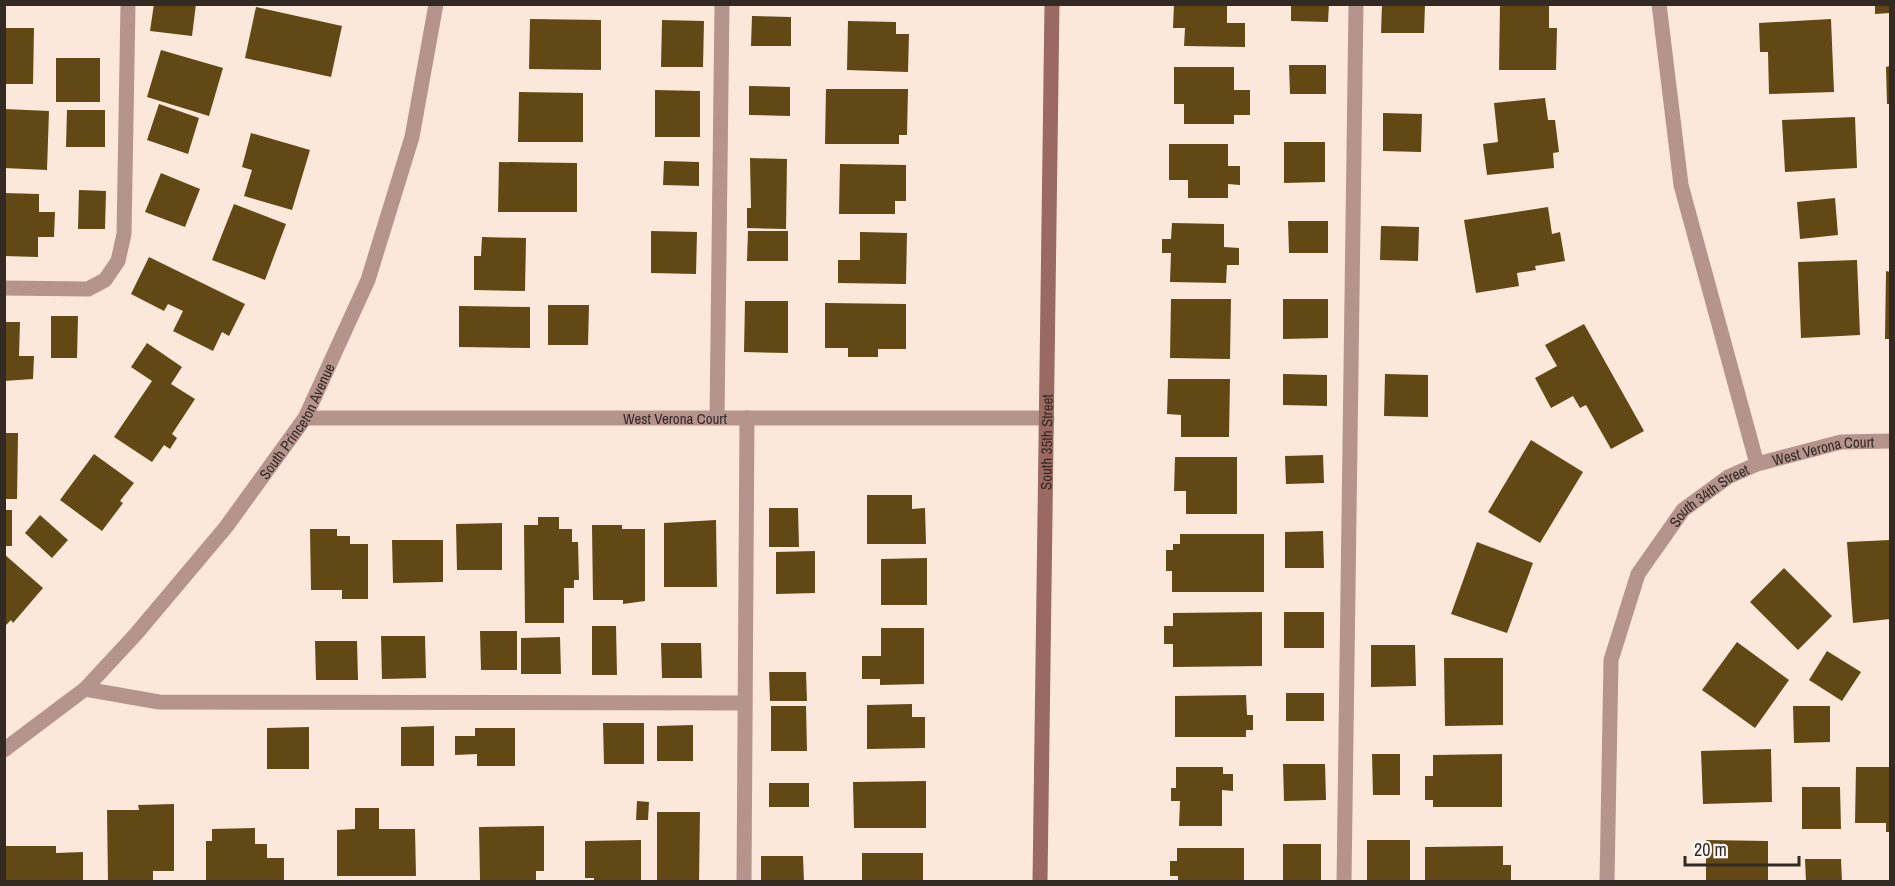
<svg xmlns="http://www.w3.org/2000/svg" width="1895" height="886" font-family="'Archivo Narrow',sans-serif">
	<rect width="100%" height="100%" fill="#fce8da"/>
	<!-- building -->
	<g fill="#614814">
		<path d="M154,4h42l-4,32 -42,-5z"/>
		<path d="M1174,4h53v19h18v24l-61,-1 1,-18h-12z"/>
		<path d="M1291,4h38l-1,18 -37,-1z"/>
		<path d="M1382,4h43l-1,29h-43z"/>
		<path d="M1500,4h49v24h8l-1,42h-57z"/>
		<path d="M1875,4h15v9l-15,1z"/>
		<path d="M256,7l86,19 -11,51 -86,-19z"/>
		<path d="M752,16l39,1v29h-40z"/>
		<path d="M530,19l71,1v50l-72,-1z"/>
		<path d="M1831,19l3,73 -65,2 -1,-42h-8l-1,-29z"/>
		<path d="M662,20l42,1 -1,46h-42z"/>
		<path d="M848,21l48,1v12h13l-1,38 -61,-2z"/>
		<path d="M4,28h30l-1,56h-29z"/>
		<path d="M161,50l62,18 -14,48 -62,-19z"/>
		<rect x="56" y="58" width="44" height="44"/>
		<path d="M1289,65h37v29h-36z"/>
		<path d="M1890,66v38h-3l-1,-37z"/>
		<path d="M1174,67h60v23h16v25h-16v9h-50v-20h-10z"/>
		<path d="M749,86l41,1v29l-41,-1z"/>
		<path d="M826,89h82l-1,46h-8v9h-74z"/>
		<path d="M655,90l45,1v46h-45z"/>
		<path d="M519,92l64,1v49h-65z"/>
		<path d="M1545,98l3,22h7l4,32 -6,1 1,15 -67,7 -4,-31 15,-2 -4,-39z"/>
		<path d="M159,104l40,14 -11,36 -41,-14z"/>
		<path d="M4,109l45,2 -2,59 -43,-2z"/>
		<path d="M67,110h38v37h-39z"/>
		<path d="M1383,113l39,1 -1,38 -38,-1z"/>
		<path d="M1855,117l2,51 -72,4 -3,-52z"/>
		<path d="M251,133l59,17 -18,60 -48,-14 8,-26 -10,-3z"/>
		<path d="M1284,142h41v40l-41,1z"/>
		<path d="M1169,144h59v22h12v19l-12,-1v14h-40v-18h-19z"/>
		<path d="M750,158l37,1 -1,70 -39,-1v-20h4z"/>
		<path d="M664,161l35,1v24l-36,-1z"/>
		<path d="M499,162l78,1v49h-79z"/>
		<path d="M840,164l66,1v36h-11v13h-56z"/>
		<path d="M161,173l39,16 -15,38 -40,-15z"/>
		<path d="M79,190l27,1 -1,38h-27z"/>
		<path d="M4,193l35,1v18h16l-1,25h-16v20l-34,-1z"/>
		<path d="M1835,198l3,37 -38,4 -3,-37z"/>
		<path d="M234,204l52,20 -21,56 -53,-20z"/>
		<path d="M1548,207l4,27 8,-2 5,29 -30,5 1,4 -19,3 2,13 -43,7 -12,-73z"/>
		<path d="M1288,221h40v32h-39z"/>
		<path d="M1172,223l52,1v23l15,1v17h-12l-1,18 -56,-1 1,-29h-9v-14h9z"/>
		<path d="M1381,226l38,1 -1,34 -38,-1z"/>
		<path d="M651,231l46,1 -1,42 -45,-1z"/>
		<path d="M748,231h40v30h-41z"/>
		<path d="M860,232l47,1 -1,51 -68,-1v-23h22z"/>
		<path d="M482,237l44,1 -1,53 -51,-1v-34h7z"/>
		<path d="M149,257l96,47 -16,32 -7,-4 -9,19 -40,-20 10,-20 -15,-7 -4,7 -33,-17z"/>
		<path d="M1857,260l3,75 -59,3 -3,-76z"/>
		<path d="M1886,271l4,1v67h-5z"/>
		<path d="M1171,299h60l-1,60 -60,-1z"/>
		<path d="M1283,299h45v39l-45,1z"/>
		<path d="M745,301h43v52l-44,-1z"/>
		<path d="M825,303l81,1v45h-28v8h-30v-9h-23z"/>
		<path d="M548,305h41l-1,40h-40z"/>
		<path d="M459,306l71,1v41l-71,-1z"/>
		<path d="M51,316h27l-1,42h-26z"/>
		<path d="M4,322h16l-1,34h15l-1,23 -29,2z"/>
		<path d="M1584,324l60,107 -33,18 -25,-44 -6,3 -7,-12 -22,12 -16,-30 22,-12 -12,-21z"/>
		<path d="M147,343l35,24 -11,17 24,15 -23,35 5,4 -7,11 -6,-4 -12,17 -38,-25 38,-56 -21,-14z"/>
		<path d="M1283,374l44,1v31l-44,-1z"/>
		<path d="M1385,374l43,1v42l-44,-1z"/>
		<path d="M1168,379h62l-1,58h-48v-22l-14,-1z"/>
		<path d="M4,433h14l-1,66h-13z"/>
		<path d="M1531,440l52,32 -43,71 -52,-31z"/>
		<path d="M94,454l40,29 -14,18 3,2 -21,28 -42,-31z"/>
		<path d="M1323,455l1,28 -38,1 -1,-28z"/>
		<path d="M1175,457h62v57h-51v-23h-12z"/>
		<path d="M867,495h45v14l13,-1 1,36h-59z"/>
		<path d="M769,508h29l1,39h-30z"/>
		<rect x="4" y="510" width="8" height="36"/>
		<path d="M40,515l28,25 -16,18 -27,-25z"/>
		<path d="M538,517h21v12h13v13h6l1,38h-5v8h-10v35h-39l-1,-98h14z"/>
		<path d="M716,520l1,67h-53v-64z"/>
		<path d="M502,523v47h-45l-1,-46z"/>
		<path d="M592,525h30v4h23v72l-22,3v-4h-30z"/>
		<path d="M310,529h27v7h13v8h18v55h-26v-9h-31z"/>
		<path d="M1323,531l1,37h-39v-36z"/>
		<path d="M1180,534h84v58h-92v-21h-6v-21h7v-6h7z"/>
		<path d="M392,540h51v42l-50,1z"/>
		<path d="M1890,540v79l-37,4 -6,-81z"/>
		<path d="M1477,542l56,21 -26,70 -56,-19z"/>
		<path d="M815,551v42l-39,1v-42z"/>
		<path d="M4,554l39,34 -30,35 -2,-3 -7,7z"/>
		<path d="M927,558v47h-46v-46z"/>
		<path d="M1784,568l48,48 -34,34 -48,-48z"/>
		<path d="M1262,612v54l-89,1v-23h-9v-18h9v-13z"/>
		<rect x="1284" y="612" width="40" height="36"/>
		<path d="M592,626h24l1,49h-25z"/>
		<path d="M881,628h43v56l-44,1v-6h-18v-23h19z"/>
		<path d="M480,631h37v39h-36z"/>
		<path d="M381,636h44l1,42 -44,1z"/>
		<path d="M560,637l1,37h-40v-36z"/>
		<path d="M315,641h42l1,39h-42z"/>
		<path d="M1737,642l52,38 -34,48 -53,-38z"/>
		<path d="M661,643h40l1,35h-40z"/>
		<path d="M1371,645h44l1,41 -45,1z"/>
		<path d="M1827,651l34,21 -19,29 -33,-21z"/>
		<path d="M1444,658h59v67l-58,1z"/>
		<path d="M769,672h37l1,29h-37z"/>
		<rect x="1286" y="693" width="38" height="28"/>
		<path d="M1246,695l1,20h6v15h-7v7h-71v-41z"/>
		<path d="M912,704v13h13v31l-58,1v-44z"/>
		<path d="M771,706h35l1,45h-36z"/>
		<path d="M1793,706h37v36l-36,1z"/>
		<path d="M603,723h41v41h-40z"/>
		<path d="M693,725v36h-36v-35z"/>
		<path d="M434,726v40h-33v-39z"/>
		<path d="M309,727v42h-42v-41z"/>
		<path d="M475,728h40v38h-38v-12l-22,1v-19h20z"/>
		<path d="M1771,749l1,53 -69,2 -2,-53z"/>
		<path d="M1372,754h28v41h-27z"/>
		<path d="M1502,754v53h-69v-7h-8v-24h8v-21z"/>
		<path d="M1283,764h42l1,36 -42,1z"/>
		<path d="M1176,767h47v7h10v17l-11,-1v36h-43l1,-25h-9v-13h5z"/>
		<path d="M1856,767h34v65h-4v-9h-31z"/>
		<path d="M926,781v47h-72l-1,-46z"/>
		<rect x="769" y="783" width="40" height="24"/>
		<path d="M1802,787h38l1,42h-39z"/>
		<path d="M637,801l12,1 -1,18h-12z"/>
		<path d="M174,804v67h-21v9l-10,2h-35l-1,-72h32l-1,-5z"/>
		<path d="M355,808h24v21h36l1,47h-79v-46l18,-1z"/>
		<path d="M657,812h43l-1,70 -42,-2z"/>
		<path d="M544,826v45h-8v9h-56l-1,-53z"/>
		<path d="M255,828v16h12v14h17v24h-78v-41h6v-12z"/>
		<path d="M641,840v42h-47v-4h-9v-37z"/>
		<rect x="1367" y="840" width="43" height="42"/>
		<path d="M1706,840l62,1v41h-62z"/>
		<rect x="1283" y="844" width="38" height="38"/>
		<path d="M4,846h52v7l27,-1v30h-79z"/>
		<path d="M1503,846v19h8v16l-86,1v-35z"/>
		<path d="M1177,848h67v34h-66v-6h-8v-15h7z"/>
		<rect x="862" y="853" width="61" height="29"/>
		<path d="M761,856h42l1,26h-43z"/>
		<path d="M1805,859h36l1,23h-36z"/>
	</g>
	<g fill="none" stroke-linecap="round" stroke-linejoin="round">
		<!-- lane -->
		<g stroke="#b6948e" stroke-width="15">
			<path d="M4,288l84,1 17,-9 13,-19 6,-27 4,-230"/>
			<path d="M717,418l5,-414"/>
			<path d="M85,689l74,13 586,1"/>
			<path d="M744,882l3,-464"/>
			<path d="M1344,882l12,-878"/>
		</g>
		<!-- street -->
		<g stroke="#b6948e" stroke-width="15">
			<path d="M1659,4l22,181 76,279"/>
			<path id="s1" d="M305,418h742"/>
			<path id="s2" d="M4,750l81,-61 51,-55 90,-107 79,-109 63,-138 44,-143 24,-133"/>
			<path id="s3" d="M1607,882l4,-222 27,-86 45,-64 45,-33 29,-13 84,-22 49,-1"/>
		</g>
		<!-- secondary -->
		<path stroke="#9a6961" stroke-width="15" id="s4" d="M1040,882l12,-878"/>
	</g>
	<g text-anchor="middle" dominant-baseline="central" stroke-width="6" stroke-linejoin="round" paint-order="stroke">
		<!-- street labels -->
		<g font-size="15" fill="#342a24" stroke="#fdf8f5">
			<text stroke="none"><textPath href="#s1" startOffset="370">West Verona Court</textPath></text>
			<text stroke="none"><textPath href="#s2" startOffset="444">South Princeton Avenue</textPath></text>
			<text stroke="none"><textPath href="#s4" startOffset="440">South 35th Street</textPath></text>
			<text stroke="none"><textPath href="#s3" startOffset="546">West Verona Court</textPath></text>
			<text stroke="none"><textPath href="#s3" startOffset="420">South 34th Street</textPath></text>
		</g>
	</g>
	<!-- border -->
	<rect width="1895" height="886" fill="none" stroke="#342a24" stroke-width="12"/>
	<!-- scale -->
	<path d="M1685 856v9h114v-9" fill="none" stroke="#342a24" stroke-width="3"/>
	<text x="1694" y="856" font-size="18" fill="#342a24" stroke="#fdf8f5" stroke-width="4.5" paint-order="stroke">20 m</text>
</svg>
